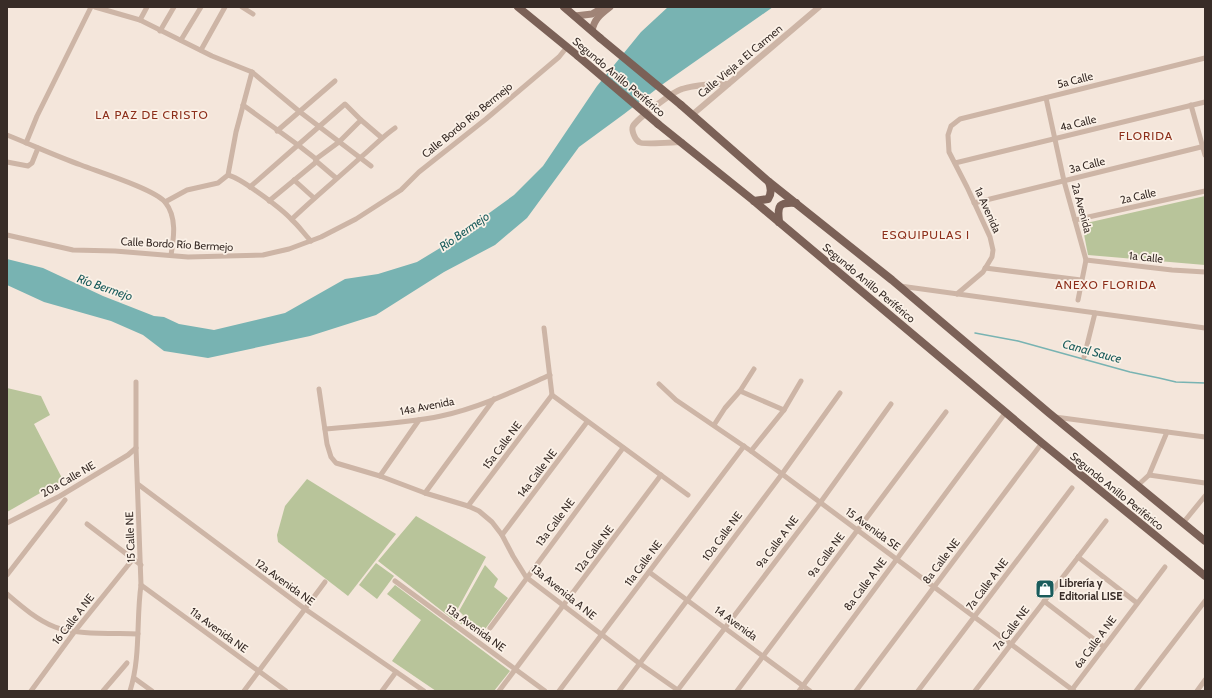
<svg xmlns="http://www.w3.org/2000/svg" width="1212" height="698" font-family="Cabin,sans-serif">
	<rect width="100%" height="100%" fill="#f4e6db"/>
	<!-- green -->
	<g fill="#b8c49a">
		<path d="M1205,196v69l-117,-10 -6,-31z"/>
		<path d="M7,388l34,8 9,19 -16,9 29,56 -56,32z"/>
		<path d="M307,479l89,55 -48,62 -70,-54 -1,-7 8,-29z"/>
		<path d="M416,516l70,41 -30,55 4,3 -5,6 -77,-60z"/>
		<path d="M376,563l18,13 -17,23 -18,-14z"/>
		<path d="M485,565l13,14 -4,8 14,11 -28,38 -22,-14 5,-7 -4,-4z"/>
		<path d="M395,585l115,86 -16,20h-58l-44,-30 29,-41 -34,-26z"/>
	</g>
	<!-- water -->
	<path fill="#78b3b2" d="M668,7h105l-110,77 -39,30 -45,33 -52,71 -32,27 -51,27 -68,43 -66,21 -102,22 -44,-7 -21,-16 -32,-14 -67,-19 -37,-17v-26l36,9 60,28 51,20 10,1 15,7 35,6 71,-17 60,-34 33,-5 39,-12 28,-17 69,-50 29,-29 54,-80 44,-54z"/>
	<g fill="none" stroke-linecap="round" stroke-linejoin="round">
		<!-- stream -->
		<path stroke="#78b3b2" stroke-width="1.5" d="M975,333l43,8 112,31 29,6 17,4 29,1"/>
		<!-- minor -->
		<g stroke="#cdb5a6" stroke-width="5">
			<path d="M95,7l45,13 72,36 40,16 48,40 71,54"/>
			<path d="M242,7l11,7"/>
			<path d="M140,20l7,-13"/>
			<path d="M160,31l14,-24"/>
			<path d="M181,40l20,-33"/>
			<path d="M201,50l24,-43"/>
			<path d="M1046,98l18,83 22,79 -8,40"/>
			<path d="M243,105l55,40 -48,42"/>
			<path d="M1191,105l14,50"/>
			<path d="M361,120l21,18"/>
			<path d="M277,131l58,-50"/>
			<path d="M7,135c25,10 49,21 74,30 18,7 73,24 84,37 12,15 9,35 6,53"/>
			<path d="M26,143l11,-27 54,-109"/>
			<path d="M316,161l20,17"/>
			<path d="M7,162l21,4 4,-3 6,-15"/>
			<path d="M955,163l250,-61"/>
			<path d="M228,175c13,3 54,34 64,45 7,6 12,14 19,21"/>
			<path d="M294,180l20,18"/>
			<path d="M269,201l46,-38 1,-4 -18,-14 47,-41 16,16 -22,22 -23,17"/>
			<path d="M165,202l22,-12 31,-7 10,-8 8,-43 16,-60"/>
			<path d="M974,203l231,-57"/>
			<path d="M292,219c22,-21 45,-40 68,-61 12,-10 22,-21 35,-30"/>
			<path d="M1075,220l130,-29"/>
			<path d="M7,235l66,15 42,1 73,6 75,-2 26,-6 32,-12 35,-18 45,-29 18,-18 67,-53 73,-62 8,-10"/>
			<path d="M1086,260l86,10 33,2"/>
			<path d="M985,268l96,12"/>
			<path d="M900,286l305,42"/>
			<path d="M957,294l26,-22 9,-15 1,-7 -3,-13 -23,-50 -18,-35 -1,-17 3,-9 9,-7 245,-61"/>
			<path d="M544,328l8,67 136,100"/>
			<path d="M1084,357l11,-44"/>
			<path d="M659,384l17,16 75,51 323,240"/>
			<path d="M319,389l8,55 4,13 5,6 44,13 45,17 43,13 11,5 13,11 10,13 11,21 13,21 113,86 40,28"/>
			<path d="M740,391l44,19"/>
			<path d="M1055,417l150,20"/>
			<path d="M714,425l11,-17 15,-17 14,-22"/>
			<path d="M325,429c39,-4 78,-5 116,-13 38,-8 73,-25 109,-41"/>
			<path d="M751,451l33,-41 17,-29"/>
			<path d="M1149,475l56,8"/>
			<path d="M380,476l39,-56"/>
			<path d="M139,485l166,124 119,82"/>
			<path d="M1137,486l12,-11 18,-43"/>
			<path d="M425,493l69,-94"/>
			<path d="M468,506l84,-111"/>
			<path d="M7,523l53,-27 68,-41 8,-7"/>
			<path d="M1183,523l22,-27"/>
			<path d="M87,524l54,41"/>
			<path d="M502,535l85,-113"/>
			<path d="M1078,557l59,46"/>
			<path d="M649,572l161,119"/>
			<path d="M7,575l58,-75"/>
			<path d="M395,581l150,110"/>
			<path d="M141,585l145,106"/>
			<path d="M7,594c14,12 30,26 48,33 19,8 61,6 83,7"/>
			<path d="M1044,601l60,46"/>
			<path d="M490,628l133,-180"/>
			<path d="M134,678l18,13"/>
			<path d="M31,691l44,-60 58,-72"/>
			<path d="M103,691l24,-28"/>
			<path d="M130,691c11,-35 6,-71 11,-106l-5,-137v-66"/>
			<path d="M244,691l81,-109"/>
			<path d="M382,691l14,-19"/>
			<path d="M499,691l162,-216"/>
			<path d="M559,691l185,-245"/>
			<path d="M619,691l163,-217 58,-81"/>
			<path d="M677,691l143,-188 71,-99"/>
			<path d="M737,691l209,-279"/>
			<path d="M799,691l207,-279"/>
			<path d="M856,691l186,-248"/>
			<path d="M918,691l154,-203"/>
			<path d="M975,691l131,-170"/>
			<path d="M1071,691l94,-124"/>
			<path d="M1136,691l69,-90"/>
			<path d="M1197,691l8,-11"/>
		</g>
		<!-- tertiary -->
		<g stroke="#cdb5a6" stroke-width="6">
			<path d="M692,115l127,-108"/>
			<path d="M682,142c-7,0 -40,3 -43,0 -4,-2 -8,-12 -6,-16 5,-8 41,-35 49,-37 15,-5 32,-5 46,-5"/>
		</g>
		<!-- secondary -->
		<g stroke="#a08477" stroke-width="7">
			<path d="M575,16l17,-2 12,-7"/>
			<path d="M592,31c2,-12 9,-17 18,-24"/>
		</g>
		<!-- primary -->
		<g stroke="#7b6157" stroke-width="8">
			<path d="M518,7l60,49"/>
			<path d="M564,7l36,31"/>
			<path d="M681,105l88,77 123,98 157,133 156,128"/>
			<path d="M658,124l96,77 288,242 163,133"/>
			<path d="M754,201l14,-2c4,-6 3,-11 1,-17"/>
			<path d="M779,222c-2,-17 0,-20 17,-19"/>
		</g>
		<!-- primary-bridge -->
		<g stroke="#7b6157" stroke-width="8">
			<path d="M600,38l81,67"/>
			<path d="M578,56l80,68"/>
		</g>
	</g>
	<!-- icons -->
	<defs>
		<symbol id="shop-square" viewBox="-11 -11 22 22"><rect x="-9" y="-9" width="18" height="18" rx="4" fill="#1a5c5c" stroke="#fbf1e7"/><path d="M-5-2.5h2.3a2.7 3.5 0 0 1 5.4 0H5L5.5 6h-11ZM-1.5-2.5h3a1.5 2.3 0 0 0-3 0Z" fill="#fff"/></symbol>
	</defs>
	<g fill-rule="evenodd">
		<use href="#shop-square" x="1034" y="578" width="22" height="22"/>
	</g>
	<g text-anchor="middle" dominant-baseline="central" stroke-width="3.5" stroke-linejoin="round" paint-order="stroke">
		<!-- street labels -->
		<g font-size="11" fill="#382c27" stroke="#fbf1e7">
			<text transform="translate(740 61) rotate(-40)">Calle Vieja a El Carmen</text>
			<text transform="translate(619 77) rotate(40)">Segundo Anillo Periférico</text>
			<text transform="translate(1075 80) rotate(-14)">5a Calle</text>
			<text transform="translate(467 120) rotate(-39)">Calle Bordo Río Bermejo</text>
			<text transform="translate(1078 123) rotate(-14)">4a Calle</text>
			<text transform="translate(1087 165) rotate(-14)">3a Calle</text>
			<text transform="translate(1138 196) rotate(-13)">2a Calle</text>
			<text transform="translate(1082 208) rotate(75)">2a Avenida</text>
			<text transform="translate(988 210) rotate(66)">1a Avenida</text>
			<text transform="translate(177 244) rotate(3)">Calle Bordo Río Bermejo</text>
			<text transform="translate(1146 257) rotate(6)">1a Calle</text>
			<text transform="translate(869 283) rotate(40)">Segundo Anillo Periférico</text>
			<text transform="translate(427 406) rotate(-11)">14a Avenida</text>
			<text transform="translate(502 445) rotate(-53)">15a Calle NE</text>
			<text transform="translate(537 473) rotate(-53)">14a Calle NE</text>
			<text transform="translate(68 479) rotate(-30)">20a Calle NE</text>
			<text transform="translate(1117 491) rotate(39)">Segundo Anillo Periférico</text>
			<text transform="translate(555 522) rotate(-53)">13a Calle NE</text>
			<text transform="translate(873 529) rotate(36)">15 Avenida SE</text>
			<text transform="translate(722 536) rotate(-53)">10a Calle NE</text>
			<text transform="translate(130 537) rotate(-92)">15 Calle NE</text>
			<text transform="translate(777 542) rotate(-53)">9a Calle A NE</text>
			<text transform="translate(594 549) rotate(-53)">12a Calle NE</text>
			<text transform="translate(826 555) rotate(-53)">9a Calle NE</text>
			<text transform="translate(941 561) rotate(-53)">8a Calle NE</text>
			<text transform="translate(643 563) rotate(-53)">11a Calle NE</text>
			<text transform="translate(285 582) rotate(36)">12a Avenida NE</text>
			<text transform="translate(865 584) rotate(-53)">8a Calle A NE</text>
			<text transform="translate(987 584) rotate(-53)">7a Calle A NE</text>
			<text transform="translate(564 592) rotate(39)">13a Avenida A NE</text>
			<text transform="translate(73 619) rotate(-52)">16 Calle A NE</text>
			<text transform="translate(736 623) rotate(36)">14 Avenida</text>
			<text transform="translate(476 628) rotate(36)">13a Avenida NE</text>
			<text transform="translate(1011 628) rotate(-53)">7a Calle NE</text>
			<text transform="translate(219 630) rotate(36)">11a Avenida NE</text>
			<text transform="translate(1095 642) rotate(-53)">6a Calle A NE</text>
		</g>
		<!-- poi labels -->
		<g font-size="11" font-weight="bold" fill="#382c27" stroke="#fbf1e7" text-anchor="start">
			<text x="1059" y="583">Librería y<tspan x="1059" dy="13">Editorial LISE</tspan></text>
		</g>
		<!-- neighbourhood labels -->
		<g font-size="12" letter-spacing="1" fill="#8d2f1b" stroke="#fbf1e7">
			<text x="152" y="114">LA PAZ DE CRISTO</text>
			<text x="1146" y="135">FLORIDA</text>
			<text x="926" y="234">ESQUIPULAS I</text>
			<text x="1106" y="284">ANEXO FLORIDA</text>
		</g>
		<!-- water labels -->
		<g font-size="12" font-style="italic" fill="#1a5c5c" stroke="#fbf1e7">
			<text transform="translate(464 231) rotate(-35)">Río Bermejo</text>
			<text transform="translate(105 287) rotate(19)">Río Bermejo</text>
			<text transform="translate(1092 351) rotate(15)">Canal Sauce</text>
		</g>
	</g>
	<!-- border -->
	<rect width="1212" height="698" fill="none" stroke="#382c27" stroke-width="16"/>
</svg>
